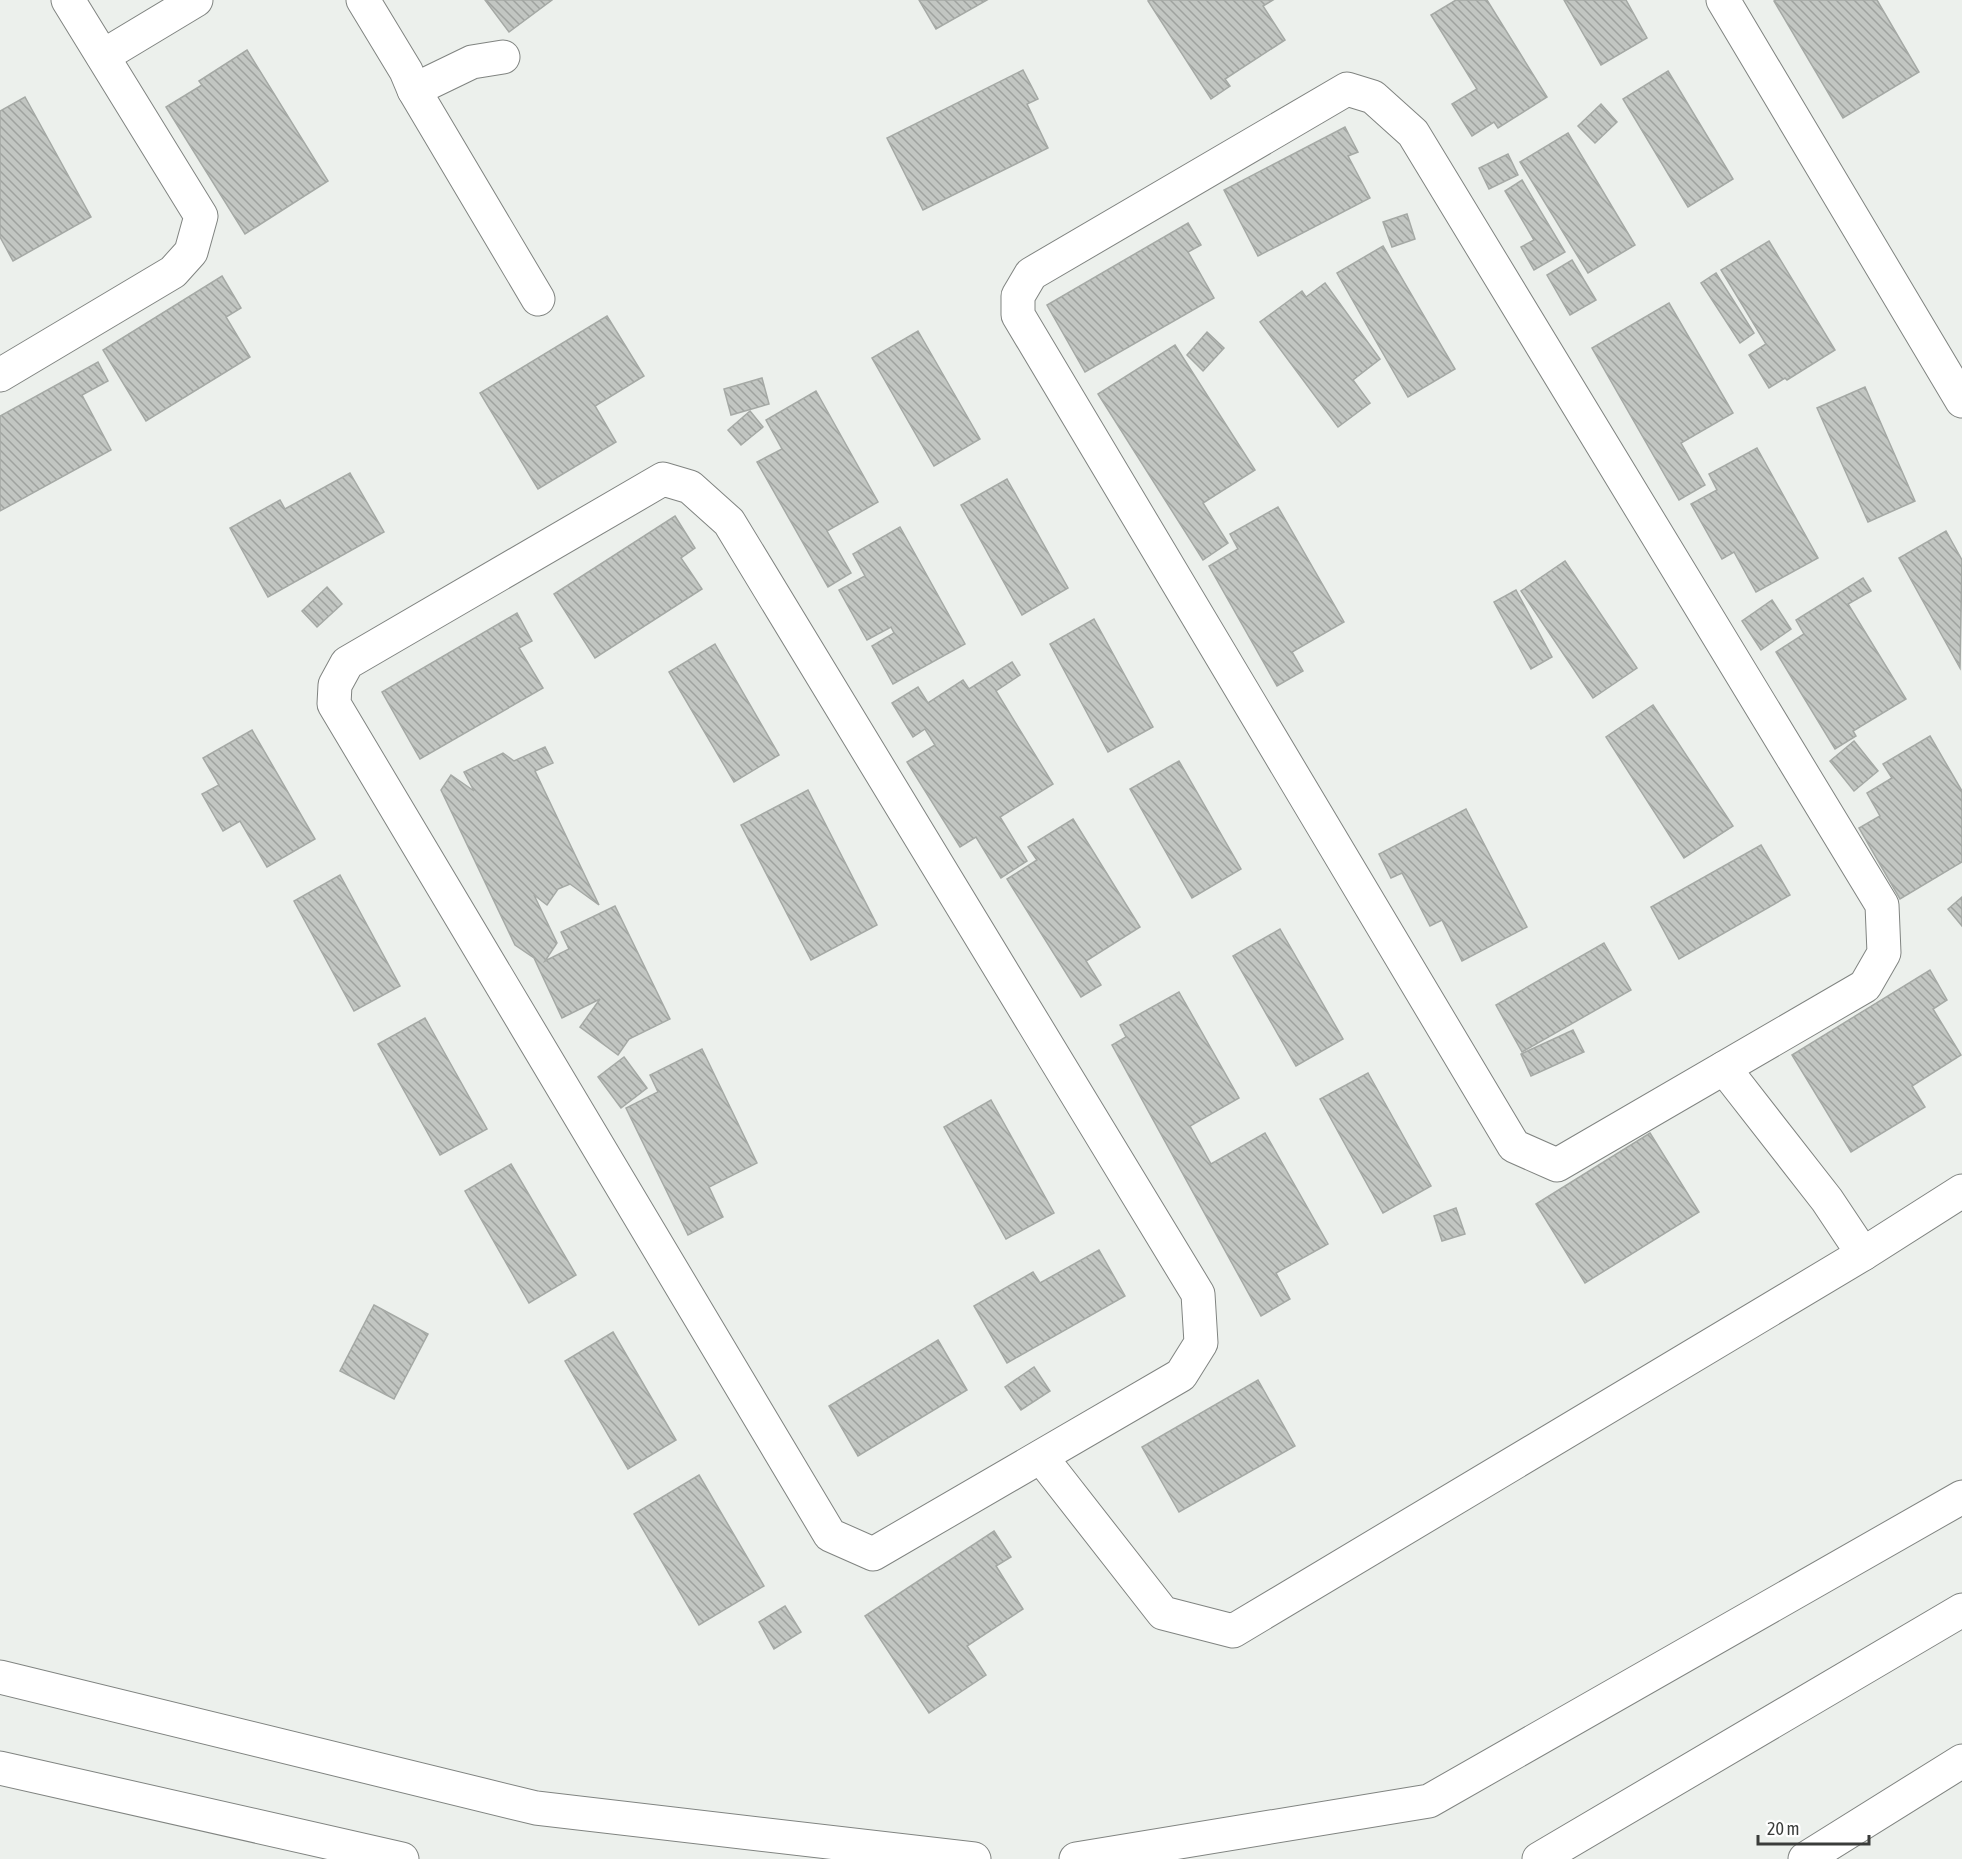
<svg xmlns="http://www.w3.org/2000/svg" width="1962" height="1859" font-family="'Asap Condensed',sans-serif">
	<defs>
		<pattern id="building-back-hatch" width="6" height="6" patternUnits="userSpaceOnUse" patternTransform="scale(1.5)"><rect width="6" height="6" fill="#c2c6c2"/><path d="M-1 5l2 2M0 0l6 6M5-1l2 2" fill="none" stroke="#9fa29f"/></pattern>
	</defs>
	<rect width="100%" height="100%" fill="#ecf0ec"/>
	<!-- building -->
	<g fill="url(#building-back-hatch)" stroke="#a5a9a5" stroke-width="1.5">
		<path d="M485,0h67l-43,32z"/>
		<path d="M919,0h68l-51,29z"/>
		<path d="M1151,0h122l-10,6 22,34 -60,39 5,7 -19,13 -63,-98z"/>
		<path d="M1456,0h31l60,97 -49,31 -4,-6 -22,14 -20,-32 25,-15 -46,-74z"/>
		<path d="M1564,0h62l21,38 -46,27z"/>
		<path d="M1776,0h101l42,72 -76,46 -69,-117z"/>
		<path d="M247,50l81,131 -83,53 -79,-127 36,-22 -3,-4z"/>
		<path d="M1023,70l15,29 -11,5 21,44 -125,62 -36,-72z"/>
		<path d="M1668,71l65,108 -45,28 -65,-108z"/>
		<path d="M25,97l66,120 -78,44 -13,-24v-126z"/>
		<path d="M1601,104l16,18 -22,21 -17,-17z"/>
		<path d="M1345,127l13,25 -10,4 22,42 -112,58 -34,-66z"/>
		<path d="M1568,133l67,112 -47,28 -68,-111z"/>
		<path d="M1508,154l10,21 -29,14 -10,-21z"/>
		<path d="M1522,180l43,72 -31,18 -13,-23 13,-7 -29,-49z"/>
		<path d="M1407,214l8,25 -23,8 -9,-25z"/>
		<path d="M1188,223l13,22 -13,7 26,46 -129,74 -38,-67z"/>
		<path d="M1769,241l66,109 -48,30 -2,-2 -16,10 -20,-33 17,-11 -45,-74z"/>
		<path d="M1383,246l72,123 -47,28 -71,-124z"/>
		<path d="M1572,260l24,40 -26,15 -23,-40z"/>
		<path d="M1716,273l38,60 -14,10 -39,-60z"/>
		<path d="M222,276l19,32 -15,9 24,40 -104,64 -43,-71z"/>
		<path d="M1325,283l55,76 -27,21 17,23 -32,24 -78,-105 42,-31 4,6z"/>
		<path d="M1669,303l64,110 -52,30 24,42 -26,15 -87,-152z"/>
		<path d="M607,316l37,60 -49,30 21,36 -78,47 -58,-96z"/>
		<path d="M918,331l62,108 -46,27 -62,-108z"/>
		<path d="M1207,332l17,16 -21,23 -16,-16z"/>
		<path d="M1175,345l80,125 -52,33 25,40 -25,17 -105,-166z"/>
		<path d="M98,362l10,19 -26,14 29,55 -111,61v-95z"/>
		<path d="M762,378l7,26 -38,11 -7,-26z"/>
		<path d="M1865,387l50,114 -47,21 -51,-114z"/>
		<path d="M816,391l62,111 -51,29 24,42 -23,14 -71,-125 25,-13 -16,-29z"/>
		<path d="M750,411l13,16 -22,18 -13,-15z"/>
		<path d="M1757,448l61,110 -62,34 -22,-40 -12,7 -31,-55 26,-14 -8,-16z"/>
		<path d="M350,473l34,59 -116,65 -38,-69 50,-28 5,9z"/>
		<path d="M1007,479l61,109 -46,27 -61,-110z"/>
		<path d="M1278,507l66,115 -52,30 11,19 -26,15 -68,-120 29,-17 -8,-15z"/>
		<path d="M675,516l20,32 -14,10 21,31 -107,69 -41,-64z"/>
		<path d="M900,527l65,117 -72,40 -21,-38 22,-13 -3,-6 -24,13 -28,-50 26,-14 -12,-22z"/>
		<path d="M1946,531l16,29 -2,108 -61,-110z"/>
		<path d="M1565,561l72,107 -44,30 -72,-107z"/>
		<path d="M1863,578l8,13 -23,13 58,95 -53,32 3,5 -21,13 -59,-97 28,-18 -8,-14z"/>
		<path d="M327,587l15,17 -25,23 -15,-16z"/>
		<path d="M1516,590l36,67 -21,12 -37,-67z"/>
		<path d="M1772,600l19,29 -30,21 -19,-29z"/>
		<path d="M517,613l15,28 -13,7 24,40 -123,71 -38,-67z"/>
		<path d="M1094,619l59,108 -45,25 -58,-108z"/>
		<path d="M715,644l64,111 -45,27 -65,-110z"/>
		<path d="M1012,662l8,13 -24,16 57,93 -53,33 27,44 -26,17 -25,-41 -16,10 -53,-85 28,-17 -10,-16 -12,8 -21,-34 26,-16 10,16 35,-23 6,9z"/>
		<path d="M1653,705l80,121 -49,32 -78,-121z"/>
		<path d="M252,730l63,109 -48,28 -27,-46 -17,10 -21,-37 17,-9 -16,-27z"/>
		<path d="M1930,736l32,55v71l-62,37 -41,-71 21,-12 -13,-23 25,-15 -9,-14z"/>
		<path d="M1854,741l24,30 -24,20 -24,-30z"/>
		<path d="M545,747l8,16 -18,8 64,134 -29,-21 -12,5 -11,16 -13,-10 23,48 -12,18 24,-12 -8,-17 54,-26 55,113 -41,20 -11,16 -38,-28 20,-28 -38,19 -28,-60 -19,-13 -74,-155 10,-15 23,16 -10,-19 39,-19 11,8z"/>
		<path d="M1179,761l62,108 -49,29 -62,-109z"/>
		<path d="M808,790l69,135 -66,35 -70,-135z"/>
		<path d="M1466,809l61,118 -65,34 -20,-41 -12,6 -28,-53 -11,5 -12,-24z"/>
		<path d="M1073,819l67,108 -54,34 15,24 -20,12 -74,-118 30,-19 -9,-13z"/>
		<path d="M1761,845l29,50 -111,64 -28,-52z"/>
		<path d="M340,875l60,111 -46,25 -60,-110z"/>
		<path d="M1962,897v29l-14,-17z"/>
		<path d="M1280,929l63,110 -47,27 -63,-110z"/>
		<path d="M1604,943l27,47 -109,62 -26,-47z"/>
		<path d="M1930,970l17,30 -14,9 28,46 -49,31 13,21 -74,45 -59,-97z"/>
		<path d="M1179,992l60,106 -49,28 21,38 54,-31 63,111 -52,29 14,26 -29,17 -149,-271 14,-8 -6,-12z"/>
		<path d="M425,1018l62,111 -47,26 -62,-111z"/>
		<path d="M1573,1030l11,22 -53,24 -10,-22z"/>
		<path d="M702,1049l55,114 -48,24 14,30 -35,18 -62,-127 32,-16 -8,-17z"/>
		<path d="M624,1057l23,31 -26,20 -23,-31z"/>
		<path d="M1368,1073l63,113 -48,27 -63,-114z"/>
		<path d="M991,1100l63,113 -48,26 -62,-112z"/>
		<path d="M1650,1133l49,79 -114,71 -49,-79z"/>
		<path d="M511,1164l65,111 -47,28 -64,-112z"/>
		<path d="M1456,1208l9,26 -23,7 -8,-25z"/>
		<path d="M1099,1250l26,46 -118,67 -33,-57 59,-34 7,11z"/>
		<path d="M374,1305l54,29 -34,65 -54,-28z"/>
		<path d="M613,1332l63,108 -48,29 -63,-108z"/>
		<path d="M938,1340l29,50 -109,66 -29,-50z"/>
		<path d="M1034,1367l16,24 -29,19 -16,-23z"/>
		<path d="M1258,1380l37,66 -116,66 -37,-65z"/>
		<path d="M699,1475l65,111 -65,39 -65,-111z"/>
		<path d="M994,1531l17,26 -15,9 27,43 -56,37 19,29 -57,38 -64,-97z"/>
		<path d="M785,1606l16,26 -27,17 -15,-27z"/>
	</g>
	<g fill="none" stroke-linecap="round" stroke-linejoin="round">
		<defs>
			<g id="minor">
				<path d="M363,0l43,71 8,19 124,209"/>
				<path d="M1723,0l239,401"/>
				<path d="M103,56l93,-56"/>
				<path d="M1347,89l26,8 40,36 469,772 2,48 -19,33 -308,179 -43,-19 -496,-831v-19l13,-22z"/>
				<path d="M414,90l58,-28 31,-5"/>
				<path d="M0,375l173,-103 18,-20 10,-36 -133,-216"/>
				<path d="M663,479l27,8 39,35 469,772 3,49 -20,32 -308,179 -43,-19 -496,-831 1,-19 12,-22z"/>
				<path d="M1724,1068l103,132 36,54"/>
				<path d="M1041,1457l122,156 70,18 630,-377 99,-63"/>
				<path d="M0,1677l536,131 438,51"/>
				<path d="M0,1768l402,91"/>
				<path d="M1076,1859l353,-58 533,-304"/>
				<path d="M1539,1859l423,-249"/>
				<path d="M1805,1859l157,-98"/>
			</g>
		</defs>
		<!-- minor casing -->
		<use href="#minor" stroke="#808481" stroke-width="35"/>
		<!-- minor -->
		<use href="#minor" stroke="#fff" stroke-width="33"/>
	</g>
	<!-- scale -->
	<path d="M1758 1835v9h111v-9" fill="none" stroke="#3a3c3a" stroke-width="3"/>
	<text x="1767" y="1835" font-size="18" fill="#3a3c3a" stroke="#ffffff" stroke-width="4.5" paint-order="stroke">20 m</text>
</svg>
